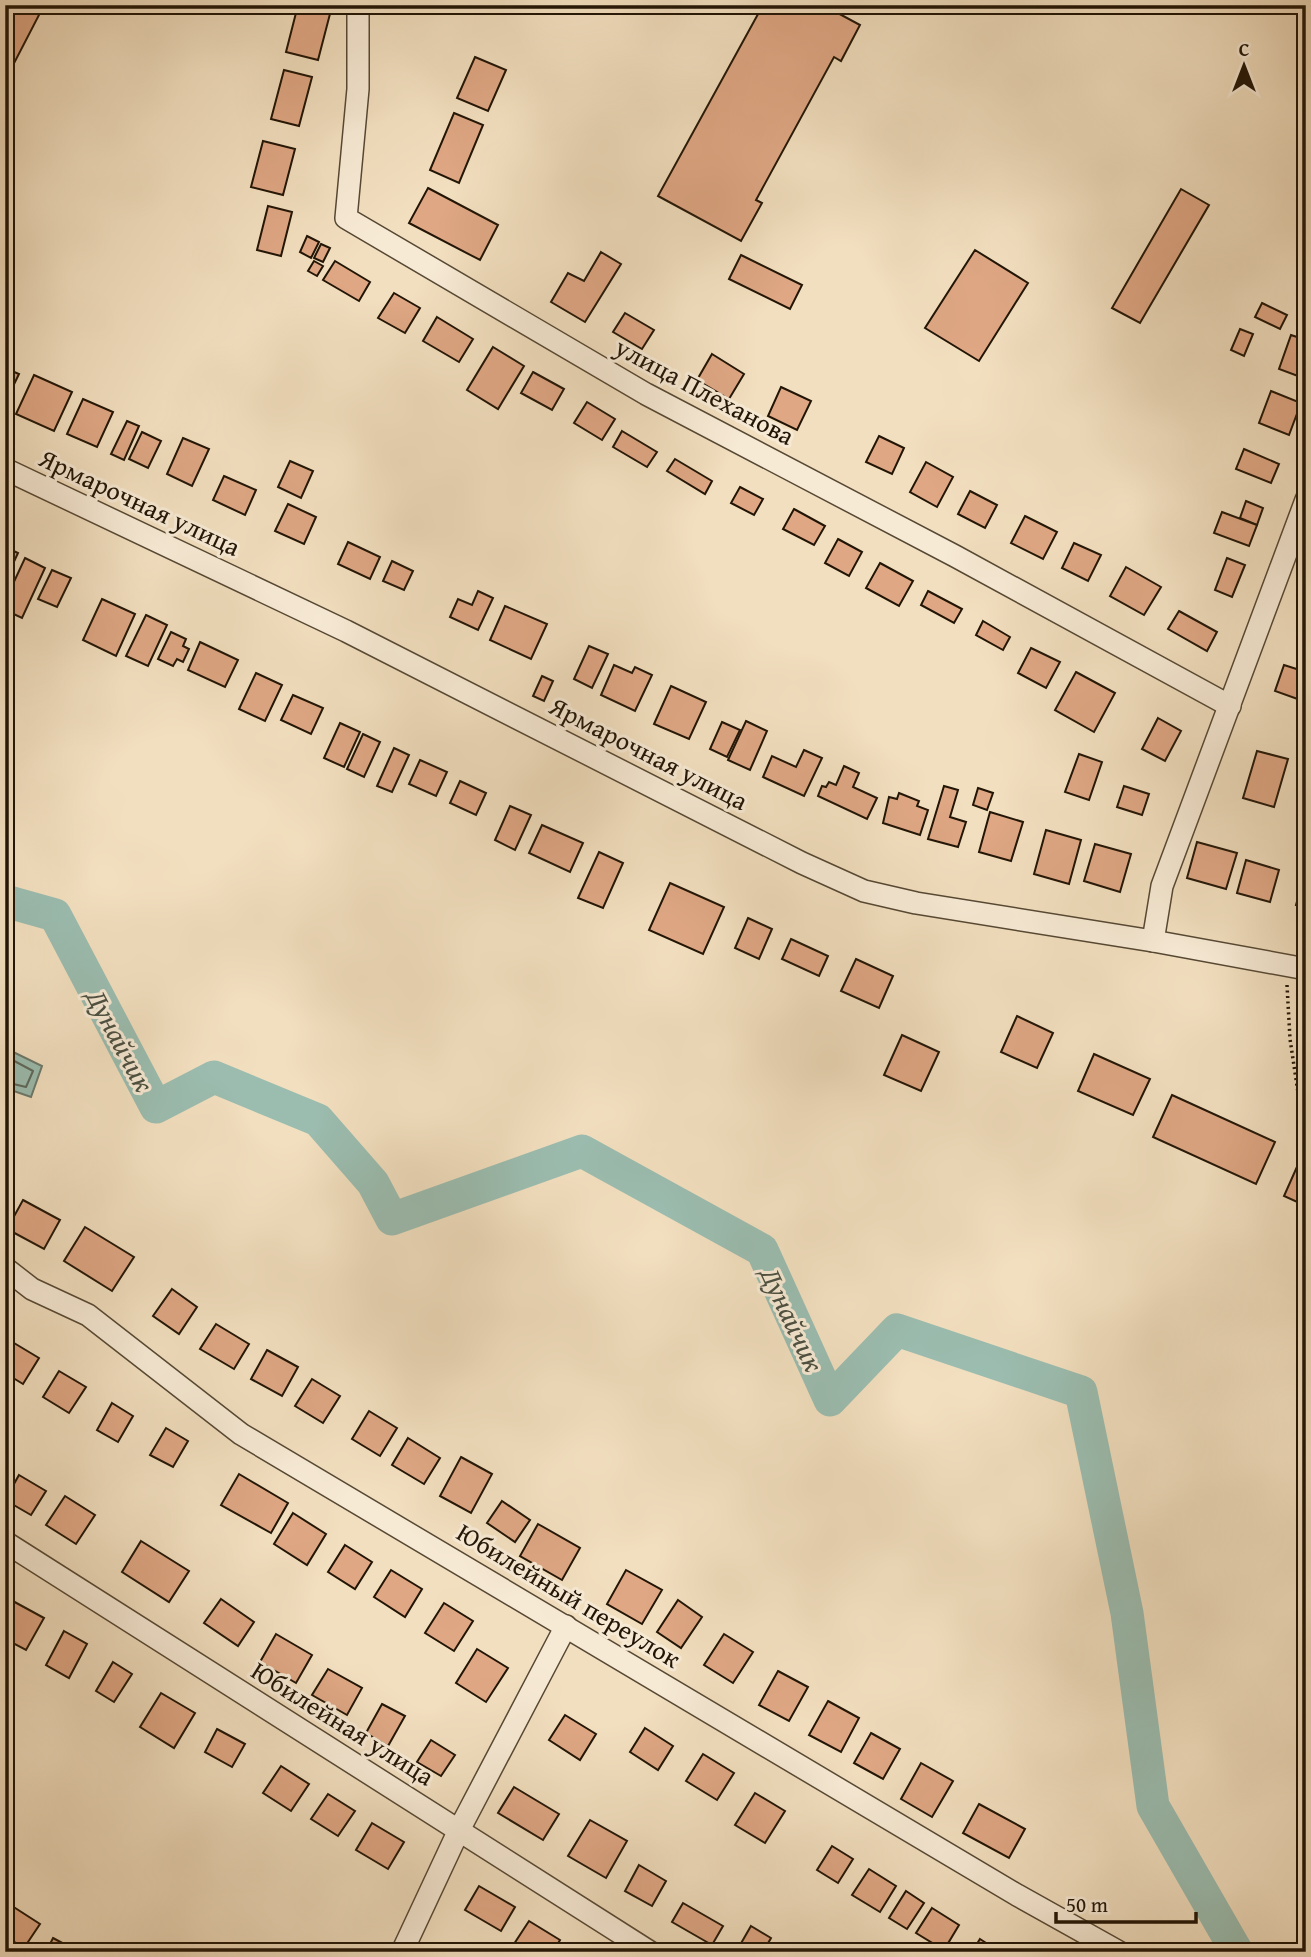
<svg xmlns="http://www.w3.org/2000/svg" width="1311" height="1957" font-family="'Gentium Book Plus',serif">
	<rect width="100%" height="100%" fill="#f2dfbf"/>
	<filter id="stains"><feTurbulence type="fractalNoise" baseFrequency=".00286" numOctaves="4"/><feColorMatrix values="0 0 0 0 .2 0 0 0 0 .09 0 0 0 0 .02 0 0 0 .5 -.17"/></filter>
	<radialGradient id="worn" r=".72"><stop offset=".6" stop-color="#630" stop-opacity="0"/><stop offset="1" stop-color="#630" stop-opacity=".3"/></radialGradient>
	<!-- water -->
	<path fill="#9bbdb0" stroke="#6b7a6c" stroke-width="2" d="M5,1048l37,18 -11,31 -26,-9z"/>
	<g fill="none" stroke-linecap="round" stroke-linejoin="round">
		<!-- shore -->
		<path stroke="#5e695b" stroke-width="2" d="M5,1056l28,15 -7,16 -21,-5"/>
		<!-- river -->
		<path stroke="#9bbdb0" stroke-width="33" d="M5,901l50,14 101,192 58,-30 104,43 55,63 19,36 190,-68 180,99 68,150 67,-70 184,62 46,221 26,193 84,146"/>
	</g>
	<!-- building -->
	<g fill="#dfa784" stroke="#221506" stroke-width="2">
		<path d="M5,5h16l18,10 -30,58 -4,-2z"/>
		<path d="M298,5h14l19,5 -13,50 -32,-8z"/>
		<path d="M763,5h60l37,20 -19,36 -7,-4 -78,143 6,3 -21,38 -83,-45z"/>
		<path d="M475,57l31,13 -18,41 -31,-13z"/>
		<path d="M284,70l28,7 -13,49 -28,-7z"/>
		<path d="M454,113l29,12 -24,58 -29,-13z"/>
		<path d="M263,141l32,8 -12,46 -32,-8z"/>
		<path d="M428,188l70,37 -18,35 -71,-37z"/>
		<path d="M1181,189l28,16 -69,118 -28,-15z"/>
		<path d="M268,206l24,6 -11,44 -24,-6z"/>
		<path d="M307,236l12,6 -8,16 -11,-6z"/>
		<path d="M321,244l9,4 -7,14 -9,-4z"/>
		<path d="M975,250l53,33 -49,78 -54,-33z"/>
		<path d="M601,252l20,12 -36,58 -34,-20 17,-29 16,8z"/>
		<path d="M741,255l61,30 -12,24 -61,-30z"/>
		<path d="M314,261l9,5 -6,10 -9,-5z"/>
		<path d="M335,261l35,21 -11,19 -36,-21z"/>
		<path d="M394,293l26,15 -15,25 -27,-15z"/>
		<path d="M1262,303l25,12 -7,14 -25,-12z"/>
		<path d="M625,313l29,17 -12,19 -29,-17z"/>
		<path d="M437,317l36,22 -14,23 -36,-21z"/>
		<path d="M1240,329l13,5 -9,22 -13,-6z"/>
		<path d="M1291,335l15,5v39l-27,-10z"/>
		<path d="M493,347l31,19 -26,43 -31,-19z"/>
		<path d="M712,354l32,20 -15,25 -32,-19z"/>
		<path d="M5,368l14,6 -14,29z"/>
		<path d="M533,372l31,17 -12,21 -31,-17z"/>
		<path d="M34,375l38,17 -18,39 -38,-17z"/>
		<path d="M781,387l30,14 -14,29 -29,-14z"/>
		<path d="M1271,391l30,12 -12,32 -30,-12z"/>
		<path d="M83,399l30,13 -16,35 -30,-13z"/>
		<path d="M587,402l28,17 -13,21 -28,-17z"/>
		<path d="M127,421l12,5 -15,34 -13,-6z"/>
		<path d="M622,431l35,21 -10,15 -34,-20z"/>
		<path d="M142,432l19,9 -13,27 -19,-9z"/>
		<path d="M879,436l25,12 -12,26 -26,-12z"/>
		<path d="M183,438l26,11 -17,37 -25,-12z"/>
		<path d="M1244,449l35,15 -8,19 -35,-14z"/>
		<path d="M675,459l37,22 -7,13 -38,-23z"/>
		<path d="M290,461l23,10 -12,27 -23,-11z"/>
		<path d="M926,462l27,15 -16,30 -27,-15z"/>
		<path d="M224,476l32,14 -11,25 -32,-15z"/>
		<path d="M740,487l23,12 -9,16 -23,-12z"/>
		<path d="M970,491l27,14 -12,23 -27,-14z"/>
		<path d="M1246,501l17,7 -6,17 -17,-7z"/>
		<path d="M288,504l28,13 -12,27 -29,-13z"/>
		<path d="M794,509l31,17 -11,19 -31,-16z"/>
		<path d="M1222,512l35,13 -8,21 -35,-13z"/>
		<path d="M1025,516l32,16 -14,27 -32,-16z"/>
		<path d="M838,539l24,13 -13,24 -24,-13z"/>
		<path d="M348,542l32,15 -10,22 -32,-15z"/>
		<path d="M1074,543l27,12 -13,26 -26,-13z"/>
		<path d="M5,547l13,6 -13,28z"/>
		<path d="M25,558l20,10 -23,50 -17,-8v-9z"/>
		<path d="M1227,558l18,7 -13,32 -17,-7z"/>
		<path d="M392,561l21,10 -9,19 -21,-9z"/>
		<path d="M880,563l33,18 -14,25 -33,-18z"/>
		<path d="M1126,567l35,20 -17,28 -34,-19z"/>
		<path d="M52,570l19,8 -14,29 -19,-8z"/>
		<path d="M478,591l15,7 -15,32 -28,-13 8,-18 14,6z"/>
		<path d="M928,591l34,18 -8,14 -33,-18z"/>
		<path d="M102,599l33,15 -19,42 -33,-16z"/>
		<path d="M505,606l42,18 -16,35 -41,-19z"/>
		<path d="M1179,611l38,21 -10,19 -39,-22z"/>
		<path d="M146,615l21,10 -19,41 -22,-10z"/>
		<path d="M983,621l27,16 -7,13 -27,-15z"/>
		<path d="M171,632l15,7 -3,7 6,3 -6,13 -6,-3 -4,7 -15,-7z"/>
		<path d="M200,642l38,18 -13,27 -37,-17z"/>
		<path d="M589,646l19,8 -16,34 -18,-9z"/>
		<path d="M1031,648l29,14 -14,26 -28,-15z"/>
		<path d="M614,665l18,8 3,-6 17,8 -17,36 -34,-16z"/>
		<path d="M1284,665l22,7v30l-31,-11z"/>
		<path d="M1076,672l39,21 -21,39 -39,-22z"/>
		<path d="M256,673l26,12 -17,36 -26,-12z"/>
		<path d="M542,676l11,5 -9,20 -11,-5z"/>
		<path d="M671,686l35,16 -17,37 -35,-15z"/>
		<path d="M293,695l30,13 -12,26 -30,-14z"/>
		<path d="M1158,718l23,13 -16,30 -23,-12z"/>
		<path d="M746,721l21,10 -17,39 -22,-10z"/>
		<path d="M722,722l18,8 -13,27 -17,-8z"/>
		<path d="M340,723l20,9 -16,35 -20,-9z"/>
		<path d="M363,734l17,8 -16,35 -17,-8z"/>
		<path d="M394,748l15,7 -17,37 -15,-6z"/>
		<path d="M804,750l18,8 -18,38 -41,-19 9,-21 24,11z"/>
		<path d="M1257,751l31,8 -14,48 -31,-9z"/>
		<path d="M1079,754l23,8 -13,38 -24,-8z"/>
		<path d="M420,760l27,12 -11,24 -27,-12z"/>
		<path d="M844,766l15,7 -6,14 24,11 -10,21 -49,-23 4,-10 4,1 3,-5 7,3z"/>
		<path d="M460,781l26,12 -10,22 -26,-12z"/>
		<path d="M944,786l14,4 -8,27 16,5 -8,25 -30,-8z"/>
		<path d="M1124,786l25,8 -7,21 -25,-8z"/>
		<path d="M978,788l15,5 -6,17 -14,-5z"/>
		<path d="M899,793l20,8 -2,5 11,4 -8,25 -37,-12 6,-26 8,2z"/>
		<path d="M510,806l21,9 -16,35 -20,-10z"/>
		<path d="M990,812l33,10 -12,39 -32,-9z"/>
		<path d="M542,825l41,18 -13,29 -41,-19z"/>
		<path d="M1046,830l35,10 -12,44 -35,-10z"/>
		<path d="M1197,842l40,11 -11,36 -39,-11z"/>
		<path d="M1095,844l36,10 -11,38 -36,-11z"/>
		<path d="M599,852l24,11 -20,45 -25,-10z"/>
		<path d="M1246,860l33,10 -9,32 -33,-9z"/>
		<path d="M1305,873h1v35l-10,-3z"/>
		<path d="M670,883l54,24 -21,47 -54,-24z"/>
		<path d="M748,918l24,11 -13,30 -24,-11z"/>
		<path d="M791,939l37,17 -9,20 -37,-17z"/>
		<path d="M856,959l37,17 -14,32 -38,-17z"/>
		<path d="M1017,1016l36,17 -16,35 -36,-16z"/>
		<path d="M902,1035l37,17 -18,39 -37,-16z"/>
		<path d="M1094,1054l56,25 -17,36 -55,-24z"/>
		<path d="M1172,1095l103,47 -19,42 -103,-47z"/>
		<path d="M1300,1160l6,2v44l-22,-10z"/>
		<path d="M23,1200l37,20 -16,29 -37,-20z"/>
		<path d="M85,1227l49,30 -22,34 -48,-30z"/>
		<path d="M172,1289l25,18 -18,27 -26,-18z"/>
		<path d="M216,1324l33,20 -15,25 -34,-20z"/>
		<path d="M9,1340l30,18 -16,26 -18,-11v-28z"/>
		<path d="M267,1350l31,17 -16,29 -31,-17z"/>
		<path d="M59,1371l27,16 -17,26 -26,-16z"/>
		<path d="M312,1379l28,17 -17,27 -28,-17z"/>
		<path d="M112,1403l21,13 -15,26 -21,-12z"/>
		<path d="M369,1411l28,17 -17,28 -28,-17z"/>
		<path d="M166,1428l22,13 -15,26 -23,-12z"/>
		<path d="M408,1438l32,20 -16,26 -32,-19z"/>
		<path d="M461,1457l31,17 -21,39 -31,-17z"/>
		<path d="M239,1474l49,29 -17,30 -50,-28z"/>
		<path d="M19,1475l27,16 -15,24 -26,-15z"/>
		<path d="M65,1496l30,19 -19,29 -30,-19z"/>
		<path d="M502,1501l28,19 -15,22 -28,-19z"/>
		<path d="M293,1513l33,21 -19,31 -33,-21z"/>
		<path d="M538,1524l42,24 -18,32 -42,-24z"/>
		<path d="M141,1541l48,30 -20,31 -47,-30z"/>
		<path d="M345,1545l27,17 -17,27 -27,-17z"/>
		<path d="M391,1570l31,19 -17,28 -31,-20z"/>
		<path d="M626,1570l36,20 -20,34 -35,-20z"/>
		<path d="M221,1599l33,23 -16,24 -34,-23z"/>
		<path d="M11,1600l33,18 -18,32 -21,-11v-28z"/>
		<path d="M678,1600l24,17 -21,31 -24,-16z"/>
		<path d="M444,1603l29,18 -19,30 -29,-18z"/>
		<path d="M64,1631l23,13 -18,34 -23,-13z"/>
		<path d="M276,1634l36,21 -16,28 -36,-21z"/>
		<path d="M724,1634l29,18 -20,31 -29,-18z"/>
		<path d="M477,1649l31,19 -22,34 -30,-19z"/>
		<path d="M113,1662l19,12 -18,28 -18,-11z"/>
		<path d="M328,1669l34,19 -15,27 -35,-20z"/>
		<path d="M778,1671l30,16 -19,34 -30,-16z"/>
		<path d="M161,1693l34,20 -21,35 -34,-21z"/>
		<path d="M828,1701l31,17 -18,34 -32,-17z"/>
		<path d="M382,1704l23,12 -17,30 -22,-13z"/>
		<path d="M565,1715l31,19 -16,26 -31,-20z"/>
		<path d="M645,1728l28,18 -15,24 -28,-18z"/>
		<path d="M217,1729l28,15 -13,23 -27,-15z"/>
		<path d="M871,1733l29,16 -17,30 -29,-16z"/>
		<path d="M431,1740l24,15 -14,21 -24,-14z"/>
		<path d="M703,1754l31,19 -17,27 -31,-19z"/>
		<path d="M921,1763l32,18 -21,36 -31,-18z"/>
		<path d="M281,1766l28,18 -18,27 -28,-18z"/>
		<path d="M514,1787l45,27 -16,26 -45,-27z"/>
		<path d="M755,1793l30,18 -20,32 -30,-18z"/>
		<path d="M328,1794l27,17 -17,25 -27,-17z"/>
		<path d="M979,1804l46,25 -16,29 -46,-25z"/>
		<path d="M590,1820l37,21 -21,37 -38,-22z"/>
		<path d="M372,1823l32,19 -16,27 -32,-19z"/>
		<path d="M832,1846l21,13 -15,24 -21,-13z"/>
		<path d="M639,1865l27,16 -14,25 -27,-15z"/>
		<path d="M869,1869l27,17 -16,26 -28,-17z"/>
		<path d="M479,1886l36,21 -14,24 -36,-21z"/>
		<path d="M906,1891l18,12 -17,26 -18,-11z"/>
		<path d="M683,1903l40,23 -11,19 -40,-23z"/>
		<path d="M9,1904l31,20 -16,24 -19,-12v-26z"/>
		<path d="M932,1908l27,17 -15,25 -28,-17z"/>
		<path d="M529,1921l31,19 -7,12h-33l-8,-5z"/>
		<path d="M751,1926l20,12 -8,14h-27z"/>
		<path d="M53,1938l26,14h-33z"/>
		<path d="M980,1939l20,13h-28z"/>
	</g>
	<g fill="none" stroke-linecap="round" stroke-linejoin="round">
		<defs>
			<g id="street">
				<path d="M358,5v84l-12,129 300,176 309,162 275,150"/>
				<path d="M5,469l341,162 456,232 62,28 52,12 237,38 153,28"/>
				<path d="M1153,941l9,-55 144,-386"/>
				<path d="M5,1268l27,21 56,26 153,119 776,461 102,57"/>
				<path d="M5,1542l645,410"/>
				<path d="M402,1952l57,-122 107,-204"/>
			</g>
		</defs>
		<!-- street casing -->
		<use href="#street" stroke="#564834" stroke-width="24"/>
		<!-- path -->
		<path stroke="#221506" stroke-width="3.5" stroke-dasharray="2 3.5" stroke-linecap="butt" d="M1287,985l3,54 10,67 6,3"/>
		<!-- street -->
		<use href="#street" stroke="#f7ead5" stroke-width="21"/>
	</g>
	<g text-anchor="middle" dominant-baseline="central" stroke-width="6" stroke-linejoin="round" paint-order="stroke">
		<!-- street labels -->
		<g font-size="26" fill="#221506" stroke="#f7ead5">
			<text transform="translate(705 391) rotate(28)">улица Плеханова</text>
			<text transform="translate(140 502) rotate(25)">Ярмарочная улица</text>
			<text transform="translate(649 753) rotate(27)">Ярмарочная улица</text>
			<text transform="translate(569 1595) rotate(31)">Юбилейный переулок</text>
			<text transform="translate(343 1723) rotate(32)">Юбилейная улица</text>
		</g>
		<!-- water labels -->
		<g font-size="28" font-style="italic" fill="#4c5042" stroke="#f7ead5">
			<text transform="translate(121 1040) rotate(62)">Дунайчик</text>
			<text transform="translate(793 1319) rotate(65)">Дунайчик</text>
		</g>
	</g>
	<!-- margin -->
	<rect width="1311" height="1957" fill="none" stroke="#f2dfbf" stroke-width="28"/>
	<rect x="7" y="7" width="1297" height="1943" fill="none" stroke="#221506" stroke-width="3.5"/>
	<rect x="14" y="14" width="1283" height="1929" fill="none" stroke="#221506" stroke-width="2"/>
	<!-- north arrow -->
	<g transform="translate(1244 66)" stroke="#f7ead5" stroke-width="5" paint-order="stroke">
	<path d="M0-5L12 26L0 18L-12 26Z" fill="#221506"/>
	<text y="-10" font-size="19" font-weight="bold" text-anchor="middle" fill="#221506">С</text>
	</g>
	<!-- scale -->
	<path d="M1056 1912v10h140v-10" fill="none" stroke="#221506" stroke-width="3.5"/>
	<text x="1066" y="1912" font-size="21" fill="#221506" stroke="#f7ead5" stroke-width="5" paint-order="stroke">50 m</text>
	<rect width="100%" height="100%" filter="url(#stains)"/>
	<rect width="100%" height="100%" fill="url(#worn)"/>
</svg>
